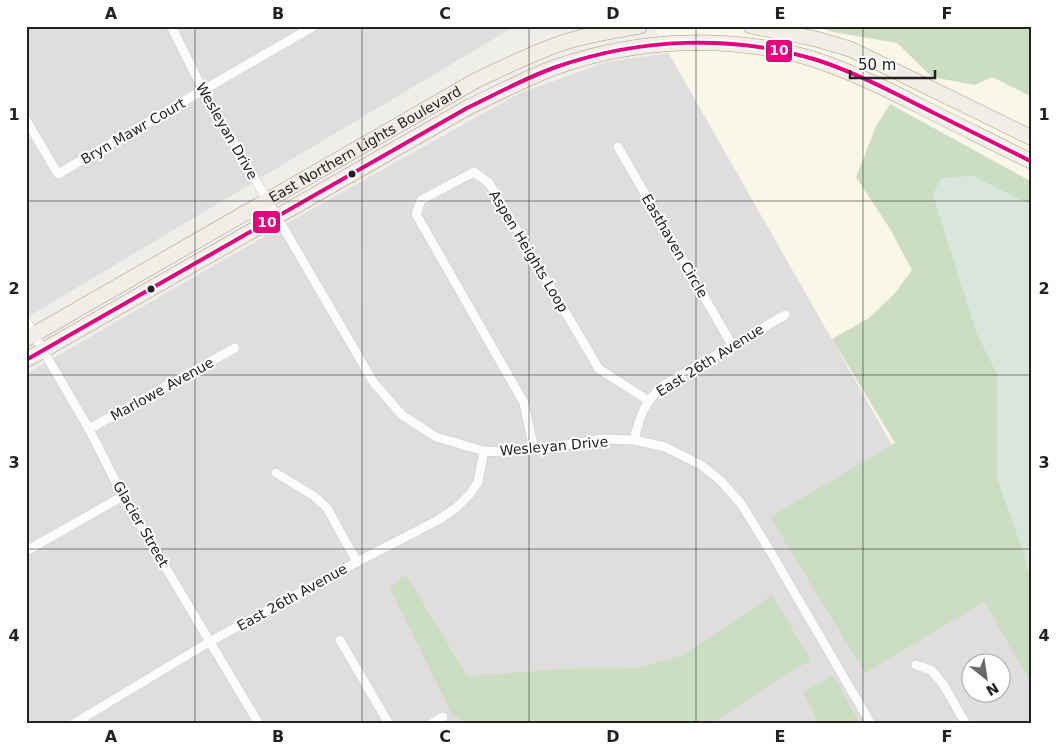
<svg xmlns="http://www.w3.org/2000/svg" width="1058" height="750" font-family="'DejaVu Sans',sans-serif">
	<rect width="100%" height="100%" fill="#f0eeeb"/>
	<!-- residential -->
	<g fill="#dfdedc" fill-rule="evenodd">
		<path d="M26,26h489l-489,292z"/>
		<path d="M669,53l363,627v44h-1006v-350l277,-160 217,-121 87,-31zM970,662h30v30h-30z"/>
	</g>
	<!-- education -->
	<path fill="#f8f7e8" d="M653,26h379v550l-49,28z"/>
	<!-- religious -->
	<path fill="#dededc" d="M809,313l75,135 -115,67 -26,-37 -18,-17 -37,-23 -34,-13v-9l15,-22z"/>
	<!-- forest -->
	<g fill="#cbdec1">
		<path d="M815,26h217v71l-40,-20 -17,8 -43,-8 -35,-34 -64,-11z"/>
		<path d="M890,104l142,78v24l-60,-30 -39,18 44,139 20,40v104l27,76 8,30v101l-48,-82 -119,71 -95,-156 125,-74 -63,-104 37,-21 26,-25 17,-23 -22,-41 -34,-52 20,-51z"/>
		<path d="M406,575l61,101 100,-7 71,-1 45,-13 89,-60 39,65 -40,24 -59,40h-241l-18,-8 -64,-129z"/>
		<path d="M833,675l27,49h-41l-16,-32z"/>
	</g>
	<!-- wetland -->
	<path fill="#d9e6de" d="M972,176l60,30v377l-8,-30 -27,-76v-104l-20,-40 -44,-139 8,-16z"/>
	<!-- parking -->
	<g fill="#e0dfde">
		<path d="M469,26h46l-35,20z"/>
		<path d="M360,242l18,32 -10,6 11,18 -21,12 -29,-50z"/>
		<path d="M814,331l63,107 -10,4 5,8 -93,54 -16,-29 56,-32 7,-27 -34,-57 13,-23z"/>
	</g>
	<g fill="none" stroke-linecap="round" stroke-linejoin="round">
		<defs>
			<g id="street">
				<path d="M171,26l32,64 171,293 28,32 34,22 48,14 18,1 39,-3 61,-10 32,1 31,7 36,18 19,15 22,25 31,51 98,168"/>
				<path d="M26,120l32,54 256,-148"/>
				<path d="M618,147l114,198"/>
				<path d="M26,321l63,108 34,67 136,228"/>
				<path d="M89,429l146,-81"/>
				<path d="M634,440c6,-24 10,-38 30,-55l121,-70"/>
				<path d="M534,450l-10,-47 -108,-189 5,-14 53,-28 15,11 110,186 50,32"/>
				<path d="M276,473l38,23 13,12 30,54"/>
				<path d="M26,551l97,-55"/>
				<path d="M340,640l49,84"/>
				<path d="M916,665l15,5 12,14 23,40"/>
				<path d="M73,724l138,-83 146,-79 83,-43 17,-12 13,-13 8,-12 6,-31"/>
				<path d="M431,724l12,-7"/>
			</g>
			<g id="primary">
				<path d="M751,26l65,13 34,10 182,89"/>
				<path id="s1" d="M26,339l449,-258c30,-14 61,-30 93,-40 24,-7 48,-11 72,-15"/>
				<path d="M26,360l441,-252c29,-14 59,-30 89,-41 83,-29 177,-33 260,-7 36,12 71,29 104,46 37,19 75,37 112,56"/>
			</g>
		</defs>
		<!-- street casing -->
		<use href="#street" stroke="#c9c8c7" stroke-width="10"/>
		<!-- primary casing -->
		<use href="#primary" stroke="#a79c86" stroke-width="16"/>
		<!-- street -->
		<use href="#street" stroke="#fdfcfc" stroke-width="9"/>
		<!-- primary -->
		<use href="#primary" stroke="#f3ede7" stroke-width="15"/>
		<defs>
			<path id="bus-1" d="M26,360l441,-252c29,-14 58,-30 89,-41 83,-29 176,-33 261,-7 40,13 79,34 117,53 32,16 65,32 98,49"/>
		</defs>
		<!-- bus-1 casing -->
		<use href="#bus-1" stroke="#fff" stroke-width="8"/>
		<!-- bus-1 -->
		<use href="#bus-1" stroke="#e5007d" stroke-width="4"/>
	</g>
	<!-- grid -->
	<path fill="none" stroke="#222" stroke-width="1" stroke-opacity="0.55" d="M195,26v698M362,26v698M529,26v698M696,26v698M863,26v698M26,201h1006M26,375h1006M26,549h1006"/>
	<!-- markers -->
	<g fill="#222" stroke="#fff" stroke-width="2">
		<circle cx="352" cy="174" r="4.5"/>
		<circle cx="151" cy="289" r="4.5"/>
	</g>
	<g text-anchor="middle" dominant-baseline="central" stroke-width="4" stroke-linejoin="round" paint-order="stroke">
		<!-- street labels -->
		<g font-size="14" fill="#222" stroke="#fff">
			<text transform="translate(133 131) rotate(-30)">Bryn Mawr Court</text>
			<text transform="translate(227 131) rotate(60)">Wesleyan Drive</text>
			<text stroke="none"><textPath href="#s1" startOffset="391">East Northern Lights Boulevard</textPath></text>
			<text transform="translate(675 246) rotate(60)">Easthaven Circle</text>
			<text transform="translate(529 251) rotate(59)">Aspen Heights Loop</text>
			<text transform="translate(710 360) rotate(-32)">East 26th Avenue</text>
			<text transform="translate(162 389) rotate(-29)">Marlowe Avenue</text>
			<text transform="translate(554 446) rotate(-5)">Wesleyan Drive</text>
			<text transform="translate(141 524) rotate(60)">Glacier Street</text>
			<text transform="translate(292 597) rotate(-29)">East 26th Avenue</text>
		</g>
	</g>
	<g stroke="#fff" stroke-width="2">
		<rect x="765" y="39" width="28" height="24" rx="5" fill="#e5007d"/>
		<rect x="252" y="210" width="29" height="24" rx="5" fill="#e5007d"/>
	</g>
	<g font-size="14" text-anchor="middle" font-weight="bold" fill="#fff">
		<text x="779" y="55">10</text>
		<text x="267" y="227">10</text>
	</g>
	<!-- border -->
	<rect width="1058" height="750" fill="none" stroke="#ffffff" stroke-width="55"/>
	<!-- north arrow -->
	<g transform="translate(986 678) rotate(150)"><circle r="24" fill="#ffffff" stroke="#a7a7a7"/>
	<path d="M0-4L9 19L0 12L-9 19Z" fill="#6a6968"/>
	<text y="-8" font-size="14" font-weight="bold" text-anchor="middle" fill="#222222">N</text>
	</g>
	<!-- scale -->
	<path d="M850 70v8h85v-8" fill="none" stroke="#222222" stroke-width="2.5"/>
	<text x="858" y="70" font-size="15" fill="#222222" stroke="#ffffff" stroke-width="4" paint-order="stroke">50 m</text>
	<rect x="28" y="28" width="1002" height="694" fill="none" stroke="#222" stroke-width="2"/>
	<g font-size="16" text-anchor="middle" font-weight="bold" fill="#222">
		<text x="111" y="19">A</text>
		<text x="278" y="19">B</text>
		<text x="445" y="19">C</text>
		<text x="613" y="19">D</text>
		<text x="780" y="19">E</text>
		<text x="947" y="19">F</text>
		<text x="14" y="120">1</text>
		<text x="1044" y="120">1</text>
		<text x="14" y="294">2</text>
		<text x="1044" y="294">2</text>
		<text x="14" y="468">3</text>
		<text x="1044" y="468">3</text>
		<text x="14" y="641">4</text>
		<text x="1044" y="641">4</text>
		<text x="111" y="742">A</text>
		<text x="278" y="742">B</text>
		<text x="445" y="742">C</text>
		<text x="613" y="742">D</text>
		<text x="780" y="742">E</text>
		<text x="947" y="742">F</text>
	</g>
</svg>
